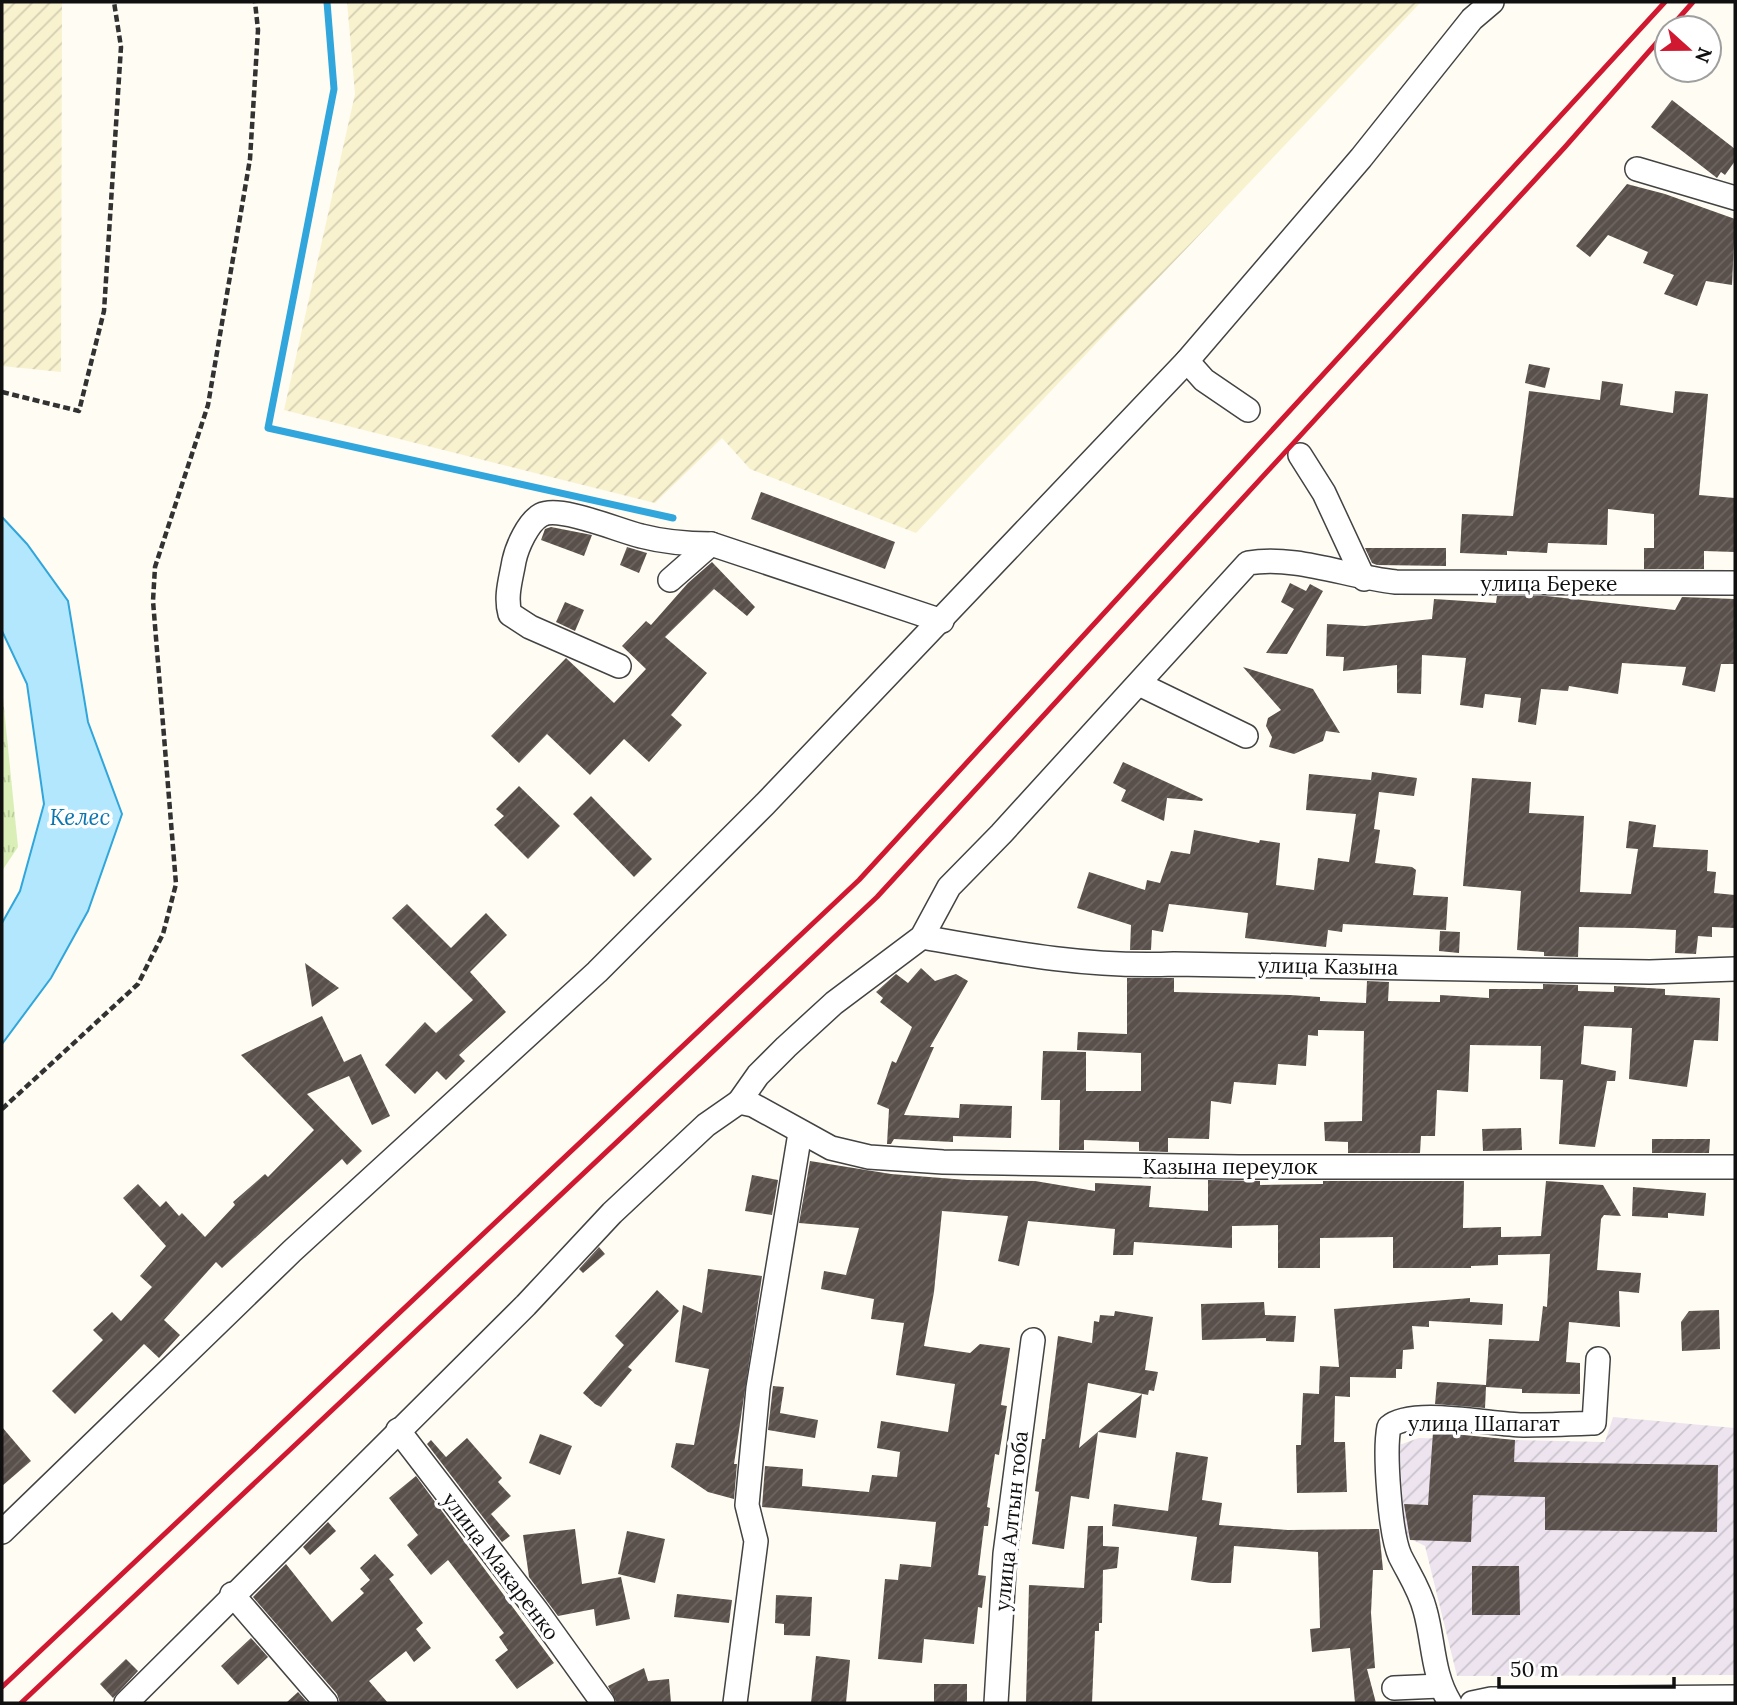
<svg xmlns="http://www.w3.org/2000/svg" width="1737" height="1705" viewBox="0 0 1737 1705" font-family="Lora,serif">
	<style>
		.industrial { fill: url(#industrial-furrows) }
		.farmland { fill: url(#farmland-furrows) }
		.grass { fill: url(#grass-tufts) }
		.water { fill: #b2e7fd; stroke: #30a6dc; stroke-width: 2 }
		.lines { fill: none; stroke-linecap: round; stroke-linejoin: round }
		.stream { stroke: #30a6dc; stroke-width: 7 }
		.building { fill: url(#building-hatch) }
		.street-casing { stroke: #434343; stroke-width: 26 }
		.path { stroke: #323232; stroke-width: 4.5; stroke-dasharray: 7 3.5; stroke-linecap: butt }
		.street { stroke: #fff; stroke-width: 23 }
		.rail { stroke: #d01830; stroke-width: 5 }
		.labels { text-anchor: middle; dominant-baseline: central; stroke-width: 7; stroke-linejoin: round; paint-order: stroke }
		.street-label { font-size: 21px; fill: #101010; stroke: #fff }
		.water-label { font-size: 23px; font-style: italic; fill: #0a76b1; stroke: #fff }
	</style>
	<defs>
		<pattern id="industrial-furrows" width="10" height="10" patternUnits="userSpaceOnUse" patternTransform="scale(1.75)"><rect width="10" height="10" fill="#ede4ef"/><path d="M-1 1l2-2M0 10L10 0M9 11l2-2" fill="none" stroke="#cac3cc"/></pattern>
		<pattern id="farmland-furrows" width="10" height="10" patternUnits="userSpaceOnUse" patternTransform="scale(1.75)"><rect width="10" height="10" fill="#f9f2cf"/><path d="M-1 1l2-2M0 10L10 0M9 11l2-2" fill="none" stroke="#d4ceb1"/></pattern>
		<pattern id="grass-tufts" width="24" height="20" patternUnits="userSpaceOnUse" patternTransform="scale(1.75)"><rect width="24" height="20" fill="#d9efb7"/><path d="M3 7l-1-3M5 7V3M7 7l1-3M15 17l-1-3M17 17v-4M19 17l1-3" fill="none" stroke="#b9cc9c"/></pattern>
		<pattern id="building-hatch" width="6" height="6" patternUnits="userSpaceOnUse" patternTransform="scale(1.75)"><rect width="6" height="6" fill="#5a504b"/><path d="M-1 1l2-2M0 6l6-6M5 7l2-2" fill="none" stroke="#6d6561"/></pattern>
	</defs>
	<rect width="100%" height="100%" fill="#fffcf3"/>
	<path class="industrial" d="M1613,1417l122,11v247l-278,1 -32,-130 -20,-10 -6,-91 20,-7 186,4z"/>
	<g class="farmland">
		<path d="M2,2h60l-1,370 -59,-6z"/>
		<path d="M347,2h1074l-505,531 -166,-64 -28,-31 -67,65 -371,-93 71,-316z"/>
	</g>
	<path class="grass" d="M2,688l16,159 -16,24z"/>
	<path class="water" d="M2,517l25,27 41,57 20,121 34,92 -34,97 -37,67 -49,66v-121l18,-32 24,-87 -17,-120 -25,-53z"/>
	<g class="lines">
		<path class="stream" d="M327,2l7,87 -66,339 405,90"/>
	</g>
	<g class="building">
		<path d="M1672,100l63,49v12l-10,14 -4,-3 -4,6 -66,-51z"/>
		<path d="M1627,184l38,10 70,25 -3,66 -26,-4 -9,25 -33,-12 10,-19 -31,-12 5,-11 -40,-17 -18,22 -14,-11z"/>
		<path d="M1529,364l21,4 -5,20 -20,-5z"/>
		<path d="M1602,381l21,3 -3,21 53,8 2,-22 33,3 -9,101 36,3v54l-31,-1v18h-60v-21h10v-34l-46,-5 -1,36 -59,-2 -1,10 -40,-2v4l-47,-2 2,-39 51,2 16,-125 71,9z"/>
		<path d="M761,492l134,50 -10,27 -134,-50z"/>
		<path d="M551,527l41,8 -8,21 -43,-16 4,-11z"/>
		<path d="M627,547l20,6 -8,20 -19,-8z"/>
		<path d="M1365,548h81v18l-69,-1 -5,-2z"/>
		<path d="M712,562l43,45 -8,9 -33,-27 -49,48 42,36 -36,42 11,10 -33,37 -25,-23 -34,36 -43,-41 -28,29 -28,-27 75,-78 48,45 32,-34 -24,-23 24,-25 5,4 37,-42z"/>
		<path d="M1290,583l16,8 4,-7 13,7 -36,63 -21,-1 28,-44 -13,-7z"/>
		<path d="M1497,596h49l129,14 7,-13 53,2v65h-14l-6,28 -33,-7 4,-18 -64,-4 -4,31 -49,-8 -1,5 -27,-2 -5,36 -18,-3 3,-24 -36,-4 -2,14 -23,-3 6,-47 -44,-3 -1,39 -24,-1v-28l-54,6 1,-14 -18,-1 1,-32 38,2 67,-7 2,-20 62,4z"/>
		<path d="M565,602l19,8 -9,21 -19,-9z"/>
		<path d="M1243,667l70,22 27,44 -14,-2 -3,10 -29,13 -25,-7 3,-10 -6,-11 2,-8 13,-8z"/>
		<path d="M1123,762l80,37 -1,2 -35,-3 -3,23 -43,-20 5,-11 -13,-7z"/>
		<path d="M1372,772l45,6 -3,18 -35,-4 -5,37 6,1 -5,33 37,4 4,3 -3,25 35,2 -2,33 -103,-6 -1,8 -14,-2 -2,17 -81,-9 3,-25 -79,-9 -6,28 -11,-2 -1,20h-21l1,-25 -54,-17 12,-36 56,18 2,-10 13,3 11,-32 19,3 4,-24 65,13 1,-3 20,3 -4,42 38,5 4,-32 31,4 7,-48 -50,-4 3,-36 62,6z"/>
		<path d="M1472,778l59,4 -2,31 55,3 -4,76 51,2 7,-45 -12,-1 3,-27 27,4 -3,22 55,3 -1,21 9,1 -2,21 21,2v33l-23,-1v10l-14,-1 -2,18 -21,-1 1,-23 -42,-2 -55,-1 -1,30 -34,-1v-4l-27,-2 4,-59 -58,-5z"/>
		<path d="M519,786l41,40 -32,33 -34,-34 10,-9 -8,-7z"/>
		<path d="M591,796l61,63 -18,18 -61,-63z"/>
		<path d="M407,904l44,44 35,-35 21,22 -37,37 36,40 -47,43 6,6 -19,19 -9,-9 -22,23 -30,-29 40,-43 11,11 37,-33 -81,-82z"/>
		<path d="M1440,931l20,1 -1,21 -20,-2z"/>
		<path d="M305,963l34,25 -27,19z"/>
		<path d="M921,968l14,13 21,-7 12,7 -38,66h4l-30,68 55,3 1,-14 52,2 -1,32 -58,-2v6l-59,-3 -3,5h-4l2,-35 -12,-5 15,-43 4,2 16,-36 -32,-25 3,-4 -7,-6 20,-18 12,9z"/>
		<path d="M1127,978h47v14l116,3 30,2v4l46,2 1,-22 22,1 -1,19 52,1v-7l49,3v-9h54v-5l35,1v6l36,1v-6l51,3v6l55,3 -2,43 -24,-1 -7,47 -58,-8 3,-51 -48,-2 -3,38 35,7 -1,10h-8l-12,66 -36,-3 4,-64 -23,-1 1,-33 -71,-1 -2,47 -31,-2 -2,46h-14l-1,17h-72v-11l-23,-1 -1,-19 38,-1 2,-90 -46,-1v6l-10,-1 -2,31 -28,-2 -2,21 -42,-3 -3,22 -20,-3 -2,38 -41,-1v14l-29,-1v-9l-55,-2v10h-25l1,-50h-19l2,-49 43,1v39h55v-38l-64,-3 1,-18 49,2z"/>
		<path d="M322,1016l22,46 17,-8 29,62 -18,9 -23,-49 -42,18 55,57 -15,14 -5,-6 -120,109 -6,-6 -52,58 16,15 -21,23 -15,-14 -69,70 -23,-23 51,-51 -10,-10 19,-18 9,9 31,-34 -12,-11 26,-30 -43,-48 15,-14 22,23 6,-6 13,15 3,-3 23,24 30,-32 -2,-3 32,-28 3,3 46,-47 -73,-75z"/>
		<path d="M1521,1128l1,22 -39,1 -1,-22z"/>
		<path d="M1652,1139h58l-1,14h-57z"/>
		<path d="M810,1161l81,13 76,6 68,1 60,10v-8l56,3 -2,21 59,4v-31l52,1v4l63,-1v-3h141l-1,47 38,-1v10l40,-1 5,-55 57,4 18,31 -17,-1 -3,4 -4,51 44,3 -2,20 -20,-2 1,36 -51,-5 -3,40 14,1v31l-58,-1v-4l-36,-2 -1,21 -50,-4 2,-22 49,3 3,-46 50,2 4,-35 4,1 3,-53 -52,1v10l-27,1v2h-78v-31l-73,1v30h-42v-43l-46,1v22l-98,-6 -1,13h-20l2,-26 -87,-8 -9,45 -21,-5 10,-45 -66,-5 -8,81 -10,54 46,7 10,-9 30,4 -9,57 6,1 -8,49 -4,-1 -8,53 3,1 -2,18h-4l-6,49 8,1 -4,32 -4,-1 -4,37 -50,-5 -2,24 -44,-4 7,-80 13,1 2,-16 31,3 5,-45 -174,-15 3,-41 38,3 -1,17 67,6 3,-17 25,2 3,-25 -23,-4 4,-27 67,11 7,-48 -59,-9 8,-52 -33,-4 3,-20 -53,-10 3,-18 22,4 13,-47 -60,-5z"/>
		<path d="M752,1175l26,5 -6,35 -27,-4z"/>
		<path d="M1633,1187l73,6 -2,23 -36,-3v5l-36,-2z"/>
		<path d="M599,1247l6,7 -22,19 -4,-4z"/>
		<path d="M708,1269l54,7 -28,188h3l-3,35 -26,-7 -37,-25 5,-24 18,2 15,-76 -34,-7 8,-57 19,8z"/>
		<path d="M657,1290l22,21 -51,56 4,3 -31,37 -6,-3 -12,-11 41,-48 -9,-9z"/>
		<path d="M1470,1298v4l33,2 -1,21 -73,-4v6l-17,-1 2,23 -11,1 -1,19h-6v9l-46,-1v20l-15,-1 -1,46h11l2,50 -50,1 -1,-48h5l2,-52 16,1 1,-28 19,1 -5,-58z"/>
		<path d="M1264,1302l1,13 31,1 -2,26 -28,-1v-3l-64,2 -1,-36z"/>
		<path d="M1719,1310l1,39 -38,2 -1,-29 8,-11z"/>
		<path d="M1115,1311l38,6 -8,53 13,2 -4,19 -5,-1 -1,5 -60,-12 -9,65 63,-54 -6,44 -38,-6 -9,67 -18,-3 -7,53 -32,-5 7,-52 -4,-1 7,-52h3l13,-103 34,7 2,-22 5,1 1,-7 14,1z"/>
		<path d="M773,1386l11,1 -4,26 38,7 -3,18 -47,-8z"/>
		<path d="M2,1427l29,34 -29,25z"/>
		<path d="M1433,1432l82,8 -1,22 204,3 -1,67 -172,-2v-33l-72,-2 -2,47 -61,-2 -6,-36 24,1z"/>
		<path d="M540,1434l32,12 -12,29 -31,-12z"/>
		<path d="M467,1438l35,40 -4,4 13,14 -20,18 19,22 -8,6 -75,-98 4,-4 15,17z"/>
		<path d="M1176,1452l32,5 -6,43 20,3 -3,22 69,5 91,-1 4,41h-10l-2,43 4,55 -8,1 9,34h-21l-5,-55 -38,4 -2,-23 10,-1 -2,-76 -84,-6 -3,37h-20l-20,-3 6,-43 -85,-11 2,-22 54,7z"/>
		<path d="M416,1476l138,187 -37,26 -22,-29 13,-10 -9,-13 5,-4 -56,-73 -17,15 -24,-30 11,-10 -29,-37z"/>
		<path d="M328,1522l8,9 -26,24 -7,-8z"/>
		<path d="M1088,1526h15v20l16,1 -2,21 -14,2 -1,53h-3v8h-4l-3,72h-66l3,-118 55,3z"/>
		<path d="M575,1529l7,55 39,-7 9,42 -34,7 -2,-17 -36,7 -29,-39 -6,-42z"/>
		<path d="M627,1531l38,8 -10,44 -37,-9z"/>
		<path d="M375,1554l19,21 -5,4 34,44 -7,6 15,19 -17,14 -8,-11 -37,30 19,22h-48l-3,-9 -84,-97 33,-33 46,58 32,-29 -4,-4 10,-9 -10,-12z"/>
		<path d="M1472,1566h47l1,49h-48z"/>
		<path d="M677,1594l55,6 -3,23 -55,-6z"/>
		<path d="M776,1595l36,2 -2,39 -26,-1v-11l-9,-1z"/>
		<path d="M251,1638l17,19 -30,28 -17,-19z"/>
		<path d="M816,1656l34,4 -4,43h-35z"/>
		<path d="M126,1659l12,12 -25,27 -13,-14z"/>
		<path d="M644,1668l4,13 21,-2 2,24h-54l-9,-17z"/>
		<rect x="934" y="1684" width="33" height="19"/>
		<path d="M298,1692l10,11h-22z"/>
	</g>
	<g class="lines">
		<defs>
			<g id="street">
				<path d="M1637,169l98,29"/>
				<path d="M1187,361l17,19 44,30"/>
				<path d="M1300,455l24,38 40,86"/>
				<path d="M670,580l41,-36"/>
				<path d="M619,666l-89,-39 -20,-13c-5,-18 1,-35 4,-53 3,-14 14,-39 27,-46 19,-10 78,16 100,21 23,6 46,8 70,8l231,77"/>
				<path d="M1139,684l107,52"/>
				<path d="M922,937c84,15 166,31 252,27l476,8 85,-3"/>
				<path d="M739,1102l14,3 78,43 38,9 74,5 296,5h496"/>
				<path d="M398,1430l139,181 66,92"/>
				<path d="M2,1532l290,-281 305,-279 168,-168 422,-443 174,-203 111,-139 20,-17"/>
				<path d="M232,1594l94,109"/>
				<path d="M1394,1688l46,-2"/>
				<path d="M126,1703l400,-398 86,-92 94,-88 33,-23 19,-27 28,-28 48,-44 88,-66 27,-50 52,-53 247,-271c49,-8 99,14 148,19l339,1"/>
				<path d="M735,1703l21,-162 -9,-36 11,-117 42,-255"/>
				<path d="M996,1703l9,-149 28,-214"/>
				<path d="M1450,1703c-18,-29 -16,-61 -25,-93 -5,-20 -16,-36 -25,-54 -10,-22 -16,-105 -11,-129 23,-20 103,-2 134,-2 24,0 47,-1 71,-2l4,-64"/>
				<path d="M1472,1703l19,-4 244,-2"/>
			</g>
		</defs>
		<use href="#street" class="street-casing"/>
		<g class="path">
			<path d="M2,392l77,19 25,-100 17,-264 -7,-45"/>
			<path d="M2,1109l136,-125 25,-50 13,-50 -23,-283 2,-34 53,-162 42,-246 8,-129 -3,-28"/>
		</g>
		<use href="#street" class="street"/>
		<g class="rail">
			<path d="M1670,28l23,-26"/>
			<path d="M2,1687l857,-807 806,-878"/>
			<path d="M21,1703l856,-806 688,-750 102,-116"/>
		</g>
	</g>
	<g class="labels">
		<g class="street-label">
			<text x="1549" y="583">улица Береке</text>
			<text transform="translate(1328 966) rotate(1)">улица Казына</text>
			<text x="1230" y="1166">Казына переулок</text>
			<text x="1484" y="1423">улица Шапагат</text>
			<text transform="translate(1011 1521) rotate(-84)">улица Алтын тоба</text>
			<text transform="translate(501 1566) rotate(53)">улица Макаренко</text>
		</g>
		<g class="water-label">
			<text x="80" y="816">Келес</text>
		</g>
	</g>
	<rect width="1737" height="1705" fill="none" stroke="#101010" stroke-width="7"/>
	<g transform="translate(1688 49) rotate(111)"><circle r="33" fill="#ffffff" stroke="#9f9f9f" stroke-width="2"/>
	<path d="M0-5L12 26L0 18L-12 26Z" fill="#d01830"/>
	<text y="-10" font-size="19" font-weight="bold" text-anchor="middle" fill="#101010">N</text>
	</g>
	<path d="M1499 1677v10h175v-10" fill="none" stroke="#101010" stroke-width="3.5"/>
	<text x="1510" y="1677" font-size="21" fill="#101010" stroke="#ffffff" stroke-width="5" paint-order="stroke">50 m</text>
</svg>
